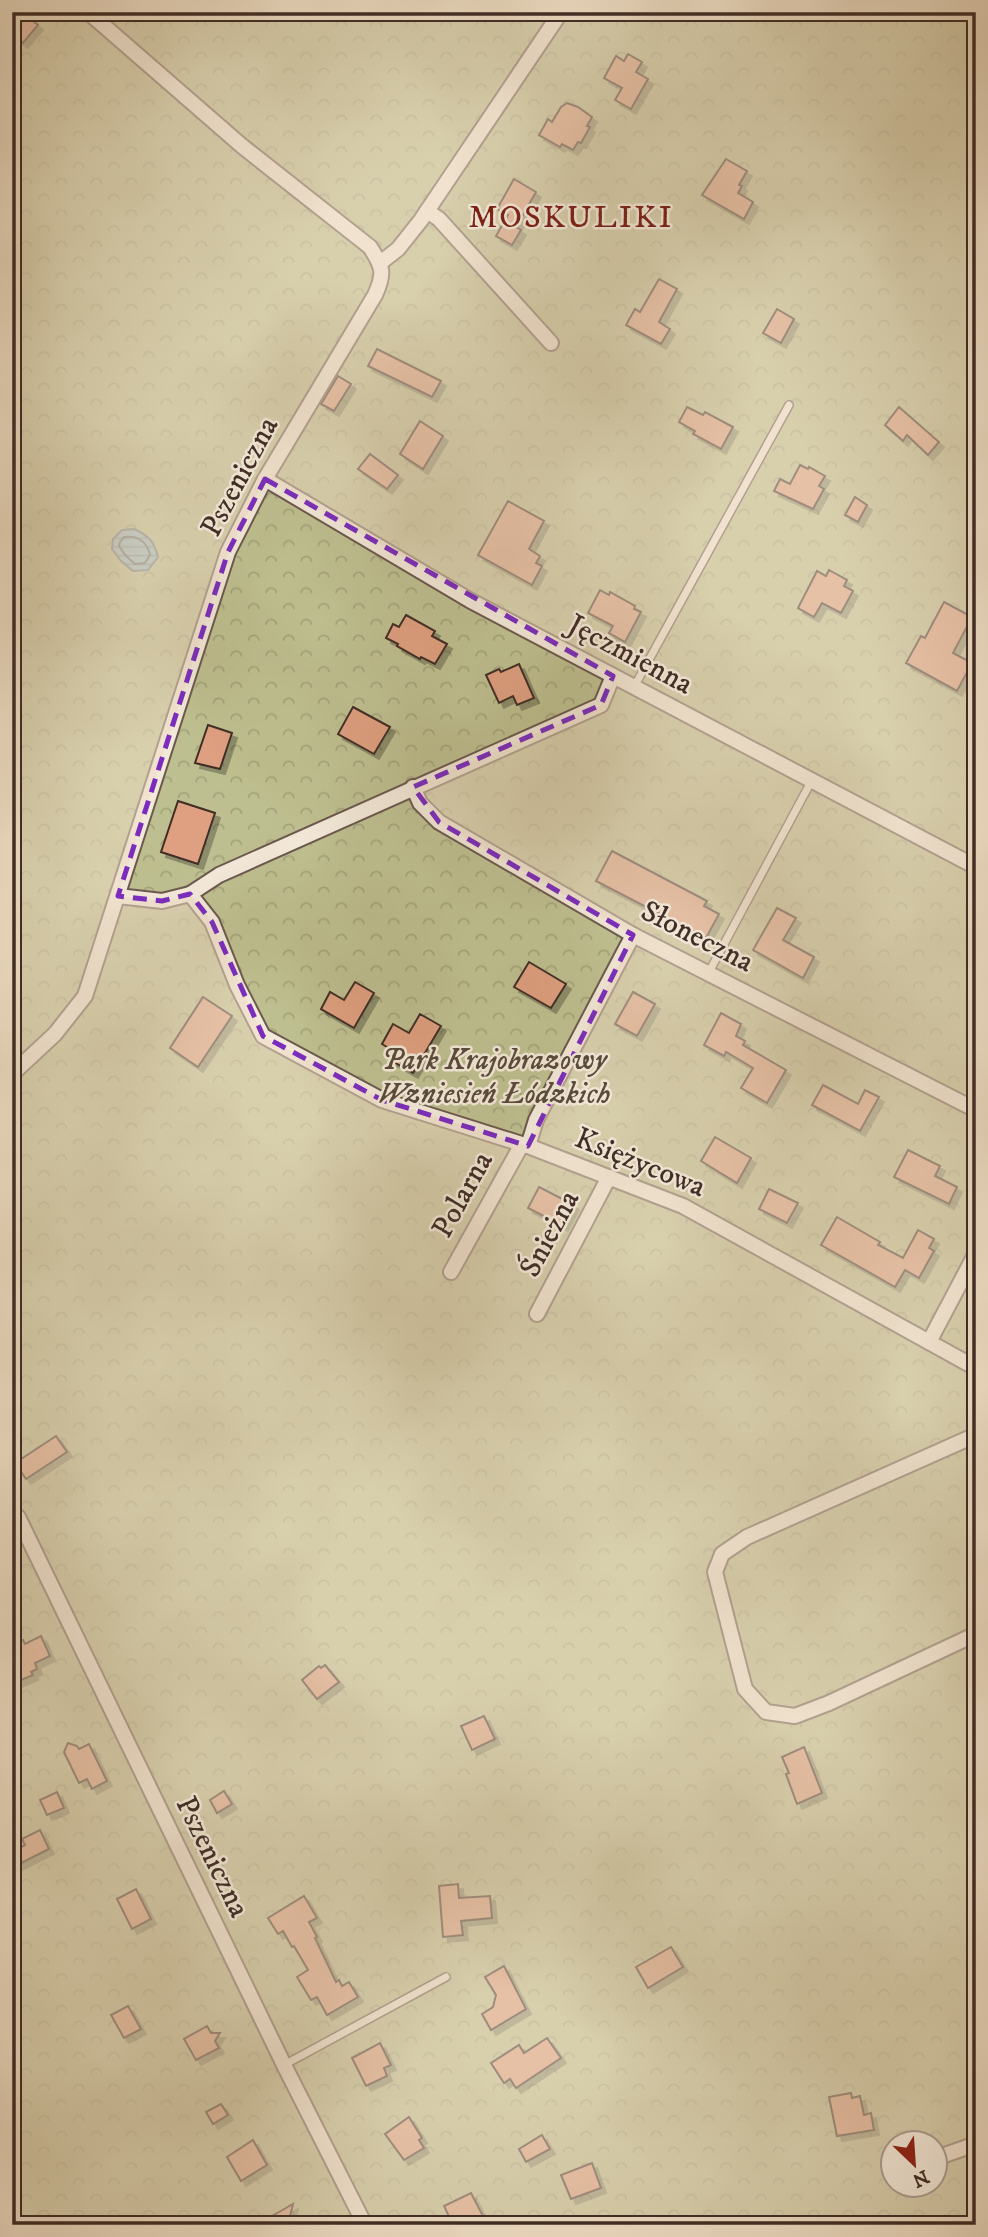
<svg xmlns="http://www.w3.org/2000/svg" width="988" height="2237" viewBox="0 0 988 2237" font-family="'IM FELL DW Pica',serif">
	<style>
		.park { fill: url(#park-crowns); stroke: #7f765b; stroke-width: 2; fill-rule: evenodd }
		.water { fill: url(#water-rules); stroke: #788182; stroke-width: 2 }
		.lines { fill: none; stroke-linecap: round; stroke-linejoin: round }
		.shore { stroke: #6f7372; stroke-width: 2 }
		.building { fill: #dfa081; stroke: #402d26; stroke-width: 2; filter: url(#shadow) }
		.lane-casing { stroke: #6b594e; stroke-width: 10 }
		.street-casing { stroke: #6b594e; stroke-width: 18 }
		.lane { stroke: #f3e9d9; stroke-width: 7 }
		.street { stroke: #f3e9d9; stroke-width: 14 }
		.marked { fill: none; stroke: #7b2cbf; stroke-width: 5; stroke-dasharray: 14 9; stroke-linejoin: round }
		.labels { text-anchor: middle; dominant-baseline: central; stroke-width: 5; stroke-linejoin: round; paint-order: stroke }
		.street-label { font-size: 30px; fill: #402d26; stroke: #f3e9d9 }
		.park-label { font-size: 30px; font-style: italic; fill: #594a3b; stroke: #f3e9d9 }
		.neighbourhood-label { font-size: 32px; letter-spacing: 2px; fill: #7a1f14; stroke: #f3e9d9 }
	</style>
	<defs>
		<pattern id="park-crowns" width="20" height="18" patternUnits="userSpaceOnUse" patternTransform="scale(1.75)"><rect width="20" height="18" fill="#bebf90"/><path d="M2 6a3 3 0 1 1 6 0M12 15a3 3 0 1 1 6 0" fill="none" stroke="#a4a47c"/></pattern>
		<pattern id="water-rules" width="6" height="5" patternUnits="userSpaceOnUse" patternTransform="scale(1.75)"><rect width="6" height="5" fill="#9eb9bf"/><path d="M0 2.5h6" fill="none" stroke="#82979b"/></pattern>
		<filter id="shadow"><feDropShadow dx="5" dy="5" stdDeviation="0" flood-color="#0004"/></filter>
	</defs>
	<rect width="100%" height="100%" fill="#edddc4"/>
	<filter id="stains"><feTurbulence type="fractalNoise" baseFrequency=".00286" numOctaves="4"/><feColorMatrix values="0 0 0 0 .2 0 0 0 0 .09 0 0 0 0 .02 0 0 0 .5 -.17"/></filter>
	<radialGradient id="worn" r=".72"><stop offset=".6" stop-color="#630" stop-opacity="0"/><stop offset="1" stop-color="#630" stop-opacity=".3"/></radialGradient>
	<path class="park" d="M12,12h964v2213h-964zM894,2142h42v42h-42z"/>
	<path class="water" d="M134,529c15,7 20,12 24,28l-10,13 -15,1 -12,-10 -9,-12 1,-10 9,-9z"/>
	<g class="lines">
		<path class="shore" d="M124,537c14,-2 23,5 26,18l-5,8 -10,1 -9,-8 -7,-10 1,-4z"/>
	</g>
	<g class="building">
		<path d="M24,14l14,11 -15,18 -11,-8v-6z"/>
		<path d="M628,54l14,8 -6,10 12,7 -17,30 -16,-9 7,-12 -18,-10 12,-22 8,5z"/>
		<path d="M567,103l11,4 14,10 -5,9 3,1 -9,16 -3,-1 -5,8 -11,-6 -2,3 -21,-12 9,-16 4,3 9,-15z"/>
		<path d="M726,159l21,12 -8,14 3,1 -4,7 15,9 -9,17 -42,-24z"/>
		<path d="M514,179l22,13 -20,35 5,3 -9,15 -16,-9 12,-21 -11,-6z"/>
		<path d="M659,279l18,10 -18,33 11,7 -9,15 -35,-19 9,-16 5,3z"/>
		<path d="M777,309l17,10 -13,24 -18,-10z"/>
		<path d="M377,349l64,32 -9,16 -64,-31z"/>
		<path d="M338,376l13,8 -17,27 -13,-7z"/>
		<path d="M687,407l16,8 2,-3 28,15 -12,22 -28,-15 2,-3 -16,-9z"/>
		<path d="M899,407l40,35 -11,13 -21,-20 -4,6 -18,-16z"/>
		<path d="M420,421l23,15 -20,33 -23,-15z"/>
		<path d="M370,454l28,21 -11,14 -29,-20z"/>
		<path d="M800,465l8,4 1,-2 16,9 -6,10 5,3 -11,20 -39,-18 6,-12 10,5z"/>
		<path d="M855,497l12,8 -9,17 -13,-7z"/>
		<path d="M508,501l36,20 -15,28 11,7 -4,7 6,3 -10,19 -54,-30z"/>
		<path d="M829,570l18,10 -3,6 9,5 -12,22 -19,-10 -8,14 -16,-9 19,-37 9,5z"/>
		<path d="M600,590l9,5 1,-3 25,14 -1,3 7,3 -16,30 -16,-9 4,-7 -25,-13z"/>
		<path d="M944,602l28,15 -19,36 19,10 -15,28 -51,-28 15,-27 4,2z"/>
		<path d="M406,615l29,16 -3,5 15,8 -12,20 -14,-7 -1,2 -23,-13 1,-2 -12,-6 7,-14 6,3z"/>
		<path d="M519,664l15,34 -17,7 -4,-9 -14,7 -13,-28 13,-6 2,3z"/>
		<path d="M353,707l37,20 -16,27 -36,-20z"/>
		<path d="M208,725l24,8 -12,36 -25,-6z"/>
		<path d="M178,801l37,12 -17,51 -37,-12z"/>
		<path d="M612,851l95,50 -3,5 15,8 -13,24 -110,-57z"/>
		<path d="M777,908l19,10 -13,22 31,17 -11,21 -50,-28z"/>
		<path d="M529,962l37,22 -15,24 -37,-21z"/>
		<path d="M355,982l19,11 -20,35 -33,-19 9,-17 14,8z"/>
		<path d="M633,992l22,12 -18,32 -22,-12z"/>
		<path d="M203,997l29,19 -34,51 -28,-19z"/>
		<path d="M721,1013l20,11 -5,12 9,5 -2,4 43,25 -19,33 -26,-15 12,-20 -27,-16 -2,4 -20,-11z"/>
		<path d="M420,1014l21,12 -28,47 -21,-12 5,-8 -15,-9 11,-20 16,9z"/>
		<path d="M823,1085l35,19 7,-14 14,7 -19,34 -48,-26z"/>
		<path d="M715,1137l36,21 -14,25 -36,-22z"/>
		<path d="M908,1150l32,16 -5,10 22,11 -8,17 -55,-27z"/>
		<path d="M539,1187l35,18 -11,21 -35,-18z"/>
		<path d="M769,1189l29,14 -11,20 -28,-14z"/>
		<path d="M837,1217l43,25 -2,3 25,13 15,-28 16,9 -5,9 5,3 -15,27 -14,-8 -10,17 -74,-42z"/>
		<path d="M56,1436l11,16 -41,27 -11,-16z"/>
		<path d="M41,1636l9,20 -15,7 2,6 -6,3 2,3 -21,9v-39l11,-5 2,4z"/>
		<path d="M325,1665l14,17 -22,17 -15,-19 17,-14 2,2z"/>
		<path d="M484,1716l11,23 -23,11 -11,-24z"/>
		<path d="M68,1743l9,3 2,3 10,-5 18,37 -15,8 -5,-10 -8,4 -15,-31z"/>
		<path d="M804,1747l18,46 -25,11 -11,-30 3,-1 -7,-16z"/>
		<path d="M224,1791l8,13 -15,9 -7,-13z"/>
		<path d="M57,1792l7,16 -17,7 -7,-15z"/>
		<path d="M40,1830l9,19 -32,16 -5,-13 13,-7 -3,-6z"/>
		<path d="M458,1884l1,14 31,-2 2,22 -31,3 2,14 -20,2 -4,-51z"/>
		<path d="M136,1889l15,30 -19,10 -15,-30z"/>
		<path d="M304,1896l13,22 -8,4 8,15 -2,1 21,44 3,-2 3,6 7,-4 9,15 -31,18 -10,-18 -6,3 -14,-23 11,-7 -14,-24 -2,1 -9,-16 -5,3 -10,-16z"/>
		<path d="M671,1947l12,20 -35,21 -12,-21z"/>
		<path d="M504,1966l22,43 -35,21 -9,-16 11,-7 3,-12 -11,-18z"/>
		<path d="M128,2006l13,23 -17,9 -13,-23z"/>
		<path d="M207,2026l4,7h9l-5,8 4,7 -23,12 -12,-21z"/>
		<path d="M547,2038l14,20 -45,30 -6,-9 -6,4 -13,-20 28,-18 5,8z"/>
		<path d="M380,2043l11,22 -7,3 3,8 -21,10 -14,-28z"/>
		<path d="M851,2093l1,5 8,-2 4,19 7,-2 3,17 -37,6 -8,-39z"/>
		<path d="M221,2104l7,11 -15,9 -7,-12z"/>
		<path d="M409,2117l13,21 -3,2 5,8 -20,12 -19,-26z"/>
		<path d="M542,2135l8,14 -24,13 -7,-13z"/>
		<path d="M253,2140l14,25 -26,16 -14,-24z"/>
		<path d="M592,2163l9,25 -30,11 -10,-24z"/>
		<path d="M471,2193l13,25 -14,7h-17l-9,-19z"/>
		<path d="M293,2204l-5,21h-32l23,-13z"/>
	</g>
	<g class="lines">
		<defs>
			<g id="lane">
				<path d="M634,687l155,-282"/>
				<path d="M709,972l103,-192"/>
				<path d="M284,2065l162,-88"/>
			</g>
			<g id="street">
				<path d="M427,211l12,8 112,124"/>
				<path d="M380,263l18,-14 23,-29 140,-208"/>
				<path d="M265,479l206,122 505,266"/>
				<path d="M413,787l7,16 19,19 194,113 343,175"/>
				<path d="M190,894l29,-19 382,-170 12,-29"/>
				<path d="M118,896l44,5 28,-7 22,28 25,63 26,51 119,64 146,46 155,60 293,162"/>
				<path d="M12,1074l43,-40 30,-38 143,-444 37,-73 110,-184c10,-22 8,-28 -5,-48l-128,-101 -154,-134"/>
				<path d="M528,1146l8,-26 97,-185"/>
				<path d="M451,1272l71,-128"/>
				<path d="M537,1314l72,-137"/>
				<path d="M929,1342l47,-89"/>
				<path d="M976,1435l-229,102 -25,17 -7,18 30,117 21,23 29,4 34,-13 147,-69"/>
				<path d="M12,1514l6,3 266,548 81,160"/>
				<path d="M936,2158l40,-14"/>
			</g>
		</defs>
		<use href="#lane" class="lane-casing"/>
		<use href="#street" class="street-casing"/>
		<use href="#lane" class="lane"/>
		<use href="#street" class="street"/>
	</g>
	<path d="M0 0H988V2237H0ZM265,479l348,197 -12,29 -188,82 26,35 194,113 -105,211 -146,-46 -119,-64 -51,-114 -22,-28 -28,7 -44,-5 110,-344z" fill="#edddc4" fill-opacity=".55" fill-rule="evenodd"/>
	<path class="marked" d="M265,479l348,197 -12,29 -188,82 26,35 194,113 -105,211 -146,-46 -119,-64 -51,-114 -22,-28 -28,7 -44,-5 110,-344z"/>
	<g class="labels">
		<g class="street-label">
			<text transform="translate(240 477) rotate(-62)">Pszeniczna</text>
			<text transform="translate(630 655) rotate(28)">Jęczmienna</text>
			<text transform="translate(697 937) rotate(27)">Słoneczna</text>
			<text transform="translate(640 1163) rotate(22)">Księżycowa</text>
			<text transform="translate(463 1195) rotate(-61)">Polarna</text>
			<text transform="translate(550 1234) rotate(-62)">Śnieżna</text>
			<text transform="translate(212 1857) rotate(64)">Pszeniczna</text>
		</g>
		<g class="park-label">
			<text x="494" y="1060">Park Krajobrazowy<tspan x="494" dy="34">Wzniesień Łódzkich</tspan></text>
		</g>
		<g class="neighbourhood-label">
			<text x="571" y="218">MOSKULIKI</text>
		</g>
	</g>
	<rect width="988" height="2237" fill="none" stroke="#edddc4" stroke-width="42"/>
	<rect x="14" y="14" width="960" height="2209" fill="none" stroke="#402d26" stroke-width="3.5"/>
	<rect x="21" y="21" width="946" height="2195" fill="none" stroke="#402d26" stroke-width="2"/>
	<g transform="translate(914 2164) rotate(155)"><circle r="33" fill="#f3e9d9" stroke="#ab9e91" stroke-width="2"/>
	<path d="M0-5L12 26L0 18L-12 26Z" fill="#8f2418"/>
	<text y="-10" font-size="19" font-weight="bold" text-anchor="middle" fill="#402d26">N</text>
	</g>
	<rect width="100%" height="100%" filter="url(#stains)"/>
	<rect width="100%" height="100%" fill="url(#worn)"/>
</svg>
